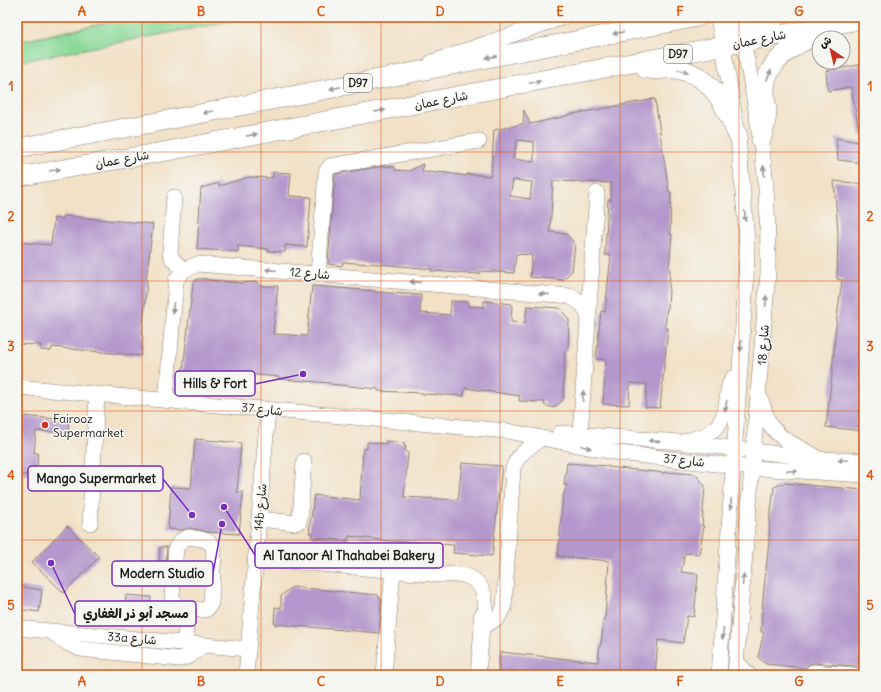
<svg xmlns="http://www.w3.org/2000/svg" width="881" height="692" viewBox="0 0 881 692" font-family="Delius,'Playpen Sans Arabic',sans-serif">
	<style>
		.green { fill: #8ad998; stroke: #537a5a }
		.building { fill: #b497cc; fill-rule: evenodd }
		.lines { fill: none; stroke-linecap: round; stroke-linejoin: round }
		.minor-casing { stroke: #877e72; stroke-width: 16 }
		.major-casing { stroke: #877e72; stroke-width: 20 }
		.minor { stroke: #fff; stroke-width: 15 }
		.major { stroke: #fff; stroke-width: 19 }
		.oneway { fill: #999 }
		.grid { fill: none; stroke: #de560d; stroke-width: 1; stroke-opacity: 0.55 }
		.poi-dot { fill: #c8321e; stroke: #f6f6f2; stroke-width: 1.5 }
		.labels { text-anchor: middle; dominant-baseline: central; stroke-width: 3; stroke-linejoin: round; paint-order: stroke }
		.shield { fill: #f6f6f2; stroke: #5d5d5c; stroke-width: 1 }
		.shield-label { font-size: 11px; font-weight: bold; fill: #1c1c1c }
		.street-label { font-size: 12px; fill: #1c1c1c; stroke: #f6f6f2 }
		.poi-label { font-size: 12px; fill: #1c1c1c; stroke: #f6f6f2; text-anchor: start }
		.leader { fill: none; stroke: #7b2cbf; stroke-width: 1.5 }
		.callout-dot { fill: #7b2cbf; stroke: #f6f6f2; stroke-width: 1.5 }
		.callout { fill: #f6f6f2; stroke: #7b2cbf; stroke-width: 1.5 }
		.callout-label { font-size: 13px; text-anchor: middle; font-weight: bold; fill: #1c1c1c }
		.neatline { fill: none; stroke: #de560d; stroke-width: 1.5 }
		.grid-label { font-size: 13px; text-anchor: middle; font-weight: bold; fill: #de560d }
	</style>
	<rect width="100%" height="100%" fill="#f6f6f2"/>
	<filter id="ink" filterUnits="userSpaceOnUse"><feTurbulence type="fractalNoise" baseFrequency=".025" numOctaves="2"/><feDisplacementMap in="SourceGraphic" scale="8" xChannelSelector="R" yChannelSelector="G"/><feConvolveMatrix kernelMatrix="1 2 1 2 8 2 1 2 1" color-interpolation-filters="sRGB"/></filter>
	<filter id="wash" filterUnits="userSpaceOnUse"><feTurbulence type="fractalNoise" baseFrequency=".012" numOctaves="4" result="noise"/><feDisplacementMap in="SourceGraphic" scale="16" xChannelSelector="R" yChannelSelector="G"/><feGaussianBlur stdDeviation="0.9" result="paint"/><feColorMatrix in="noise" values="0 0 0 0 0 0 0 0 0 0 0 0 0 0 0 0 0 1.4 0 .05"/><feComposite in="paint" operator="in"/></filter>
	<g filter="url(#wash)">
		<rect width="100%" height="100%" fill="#f2e1c7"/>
		<path class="green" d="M133,17h119l-235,45v-20z"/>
		<g id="blocks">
			<g class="building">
				<path d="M864,64v72h-4l-9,-49 -23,4 -2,-20z"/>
				<path d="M655,99l14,93h2l-1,42h2l-3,34 1,1 -2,39h-1l-2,19 3,1 -8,80 -15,-1 2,-23 -17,-1 -1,22 -26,-1 3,-44 -10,-1 5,-48 4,1 6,-57h-6l3,-55h3v-17l-58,-2 -3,51 16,2 9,10 -3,27 -9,9 -33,-3 2,-22 -16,-1 -2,19 -34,-2v3l-34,-2 -15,-1 1,-2 -63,-6v1l-26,-2 -1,4 -14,-2 7,-90 49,-8 11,1v3l14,1 14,-7 -1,8 17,1v-1l28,4v-2l24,2 3,-46 29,-6 1,-14 6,14 37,-8v-1zM517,140l17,2v20l-21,-3zM513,180l19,2 -2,17 -20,-3z"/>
				<path d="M836,138l28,5v20l-26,-3z"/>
				<path d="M273,172l18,1 -2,23 22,1 -4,50 -22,-2v7l-17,-1v-2l-30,-3v6l-41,-3 4,-61 18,-5v3l30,-9 24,1z"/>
				<path d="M834,181l30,3v247l-38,-4 6,-52 3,-42 7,-53 -5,-1 1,-48z"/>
				<path d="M63,216l90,8 -7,57h1l-5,55 1,1 -2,19 -89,-9 -1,4 -10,-1v-5l-24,-1v-102l34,3 3,-27 9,1z"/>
				<path d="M197,279h10l1,1 32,3 16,-1 6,4h16l-5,48 34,2 5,-50 63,5v1l46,3 -1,18 30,2 1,-14 17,1v4l16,1v-6l28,3 -1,18 14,1 2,-17 33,2 9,12 -1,31 -3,-1 -2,50 -9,8 -10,-3 1,-3 -26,-1 1,-5 -55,-8 -1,8 -41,-2v-1l-45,-2v-2l-48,-5v-1l-51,-4v-2l-22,-2 -33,-2v4l-23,-2v1l-12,-1 -6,-5 10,-86z"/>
				<path d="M22,416l47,4 -1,13 -32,-2 -2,22h4l-2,23 -19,-2z"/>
				<path d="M195,439l46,4 -4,49h6l-4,42 -31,-2 -19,-4 -7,2 -14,-1 3,-42 20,1z"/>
				<path d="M386,441l19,2 -1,3 2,1 -1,4 3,2 -4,44 54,3 4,-37 40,3 -10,90 -39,-3 1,-8 -65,-4 -40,-5 -1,5 -37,-4 2,-4h-4l5,-38 46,5 3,-51h4v-7l19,2z"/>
				<path d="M567,463l41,3v1l57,6v-1l30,2 3,3 7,9 -3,40h2l-5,28 -14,-1 -4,19 17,2 -4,43 -7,-1 -4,27 -25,-3 -3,35h-156l1,-23 98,10 2,-18h1l3,-26h1l4,-57 -51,-5 5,-60 4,-11h-3z"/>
				<path d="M784,483l80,7v184l-5,-6 -4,-2 -41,-3 -5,1 -4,4 -39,-4 -8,-7 6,-25h-3l2,-34 6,-57 1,-29h1l3,-25z"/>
				<path d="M67,526l32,31 -35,36 -32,-31z"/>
				<path d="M160,547h7l-1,14h-7z"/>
				<path d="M17,586l25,4 -3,22 -22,-3z"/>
				<path d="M292,587l86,8 3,5 -2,33 -105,-9 1,-17 6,1v-12z"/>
				<path d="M126,595l25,2 -3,25 -21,-2 1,-5h-4z"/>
			</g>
		</g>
	</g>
	<g filter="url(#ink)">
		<use href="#blocks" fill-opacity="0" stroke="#877e72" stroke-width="1"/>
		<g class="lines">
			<defs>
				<g id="minor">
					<path d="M718,17l20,119 8,92 1,19 -1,34 -27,394"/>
					<path d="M432,62l132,-45"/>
					<path d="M174,197l-4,56 3,7 11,10"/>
					<path d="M318,274l8,-102 4,-6 149,-25"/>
					<path d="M17,387l490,44 111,22 135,15 111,7"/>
					<path d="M761,399c3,9 5,20 10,27 10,14 28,21 42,29"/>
					<path d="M166,400l10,-120 8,-10 14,-6 372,32 13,9 5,10"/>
					<path d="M560,433l119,9 142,17 43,2"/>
					<path d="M580,434l17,-241"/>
					<path d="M685,441c27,-6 39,-14 42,-42 1,-8 1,-15 6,-21"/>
					<path d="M259,519l36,4 4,-1 1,-3 4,-58"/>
					<path d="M90,523l7,-128"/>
					<path d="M188,537c11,2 25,1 26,15l-3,51 -3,5 -3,2 -23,-1 -7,-6 -3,-6 4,-50 6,-7z"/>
					<path d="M255,558l186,17c8,0 17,-2 25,1 22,7 22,33 16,51"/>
					<path d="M482,627l15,-8 7,-11 9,-140c5,-15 17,-21 29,-30"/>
					<path d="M17,628l231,21"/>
					<path d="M52,632l17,12 11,5 100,10 10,-3 13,-11"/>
					<path d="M185,643l2,-34"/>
					<path d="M736,661l13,14"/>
					<path d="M813,672l41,3"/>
					<path d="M246,675l22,-265"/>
					<path d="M384,675l9,-105"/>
					<path d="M478,675l4,-48 -1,-11"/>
					<path d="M735,675l33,-402c0,-32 0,-65 -3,-97 -5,-49 -14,-97 -24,-145"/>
				</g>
				<g id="major">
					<path d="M724,46l3,-16 6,-4 43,-9"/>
					<path d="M646,69c10,2 20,-1 30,0 36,5 49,37 62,67"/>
					<path d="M761,140c3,-9 6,-19 6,-30 -1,-7 -2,-14 -2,-21 1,-28 30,-45 53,-54"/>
					<path d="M17,148l151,-28 530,-103"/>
					<path d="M17,177l145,-25 702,-133"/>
				</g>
			</defs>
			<use href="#minor" class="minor-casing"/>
			<use href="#major" class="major-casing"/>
			<use href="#minor" class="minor"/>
			<use href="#major" class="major"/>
		</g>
		<defs><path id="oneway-solid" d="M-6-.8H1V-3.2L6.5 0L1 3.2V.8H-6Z"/></defs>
		<g class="oneway">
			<use href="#oneway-solid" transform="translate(618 33) rotate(169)"/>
			<use href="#oneway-solid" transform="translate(491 57) rotate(169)"/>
			<use href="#oneway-solid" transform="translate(683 71) rotate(15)"/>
			<use href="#oneway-solid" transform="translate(769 75) rotate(-66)"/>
			<use href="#oneway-solid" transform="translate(535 82) rotate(-11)"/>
			<use href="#oneway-solid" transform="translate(335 88) rotate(169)"/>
			<use href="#oneway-solid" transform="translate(380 111) rotate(-11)"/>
			<use href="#oneway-solid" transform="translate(208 112) rotate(169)"/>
			<use href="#oneway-solid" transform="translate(252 135) rotate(-11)"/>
			<use href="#oneway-solid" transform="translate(55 170) rotate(-10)"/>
			<use href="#oneway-solid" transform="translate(764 171) rotate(-96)"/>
			<use href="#oneway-solid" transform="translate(745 216) rotate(85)"/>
			<use href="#oneway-solid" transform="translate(271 270) rotate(-175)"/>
			<use href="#oneway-solid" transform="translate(415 282) rotate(-175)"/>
			<use href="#oneway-solid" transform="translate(544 294) rotate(-175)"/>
			<use href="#oneway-solid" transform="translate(766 301) rotate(-86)"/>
			<use href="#oneway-solid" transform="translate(173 308) rotate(95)"/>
			<use href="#oneway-solid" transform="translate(741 346) rotate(94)"/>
			<use href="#oneway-solid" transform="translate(583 396) rotate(-86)"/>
			<use href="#oneway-solid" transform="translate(726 406) rotate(99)"/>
			<use href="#oneway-solid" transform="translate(654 441) rotate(-176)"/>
			<use href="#oneway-solid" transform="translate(586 447) rotate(15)"/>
			<use href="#oneway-solid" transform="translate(843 460) rotate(-177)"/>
			<use href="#oneway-solid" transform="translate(792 471) rotate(4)"/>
			<use href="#oneway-solid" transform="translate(731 504) rotate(93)"/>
			<use href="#oneway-solid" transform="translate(743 580) rotate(-85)"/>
			<use href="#oneway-solid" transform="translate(723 634) rotate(95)"/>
		</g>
	</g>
	<path class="grid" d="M142,17v658M261,17v658M381,17v658M500,17v658M620,17v658M739,17v658M17,152h847M17,281h847M17,411h847M17,540h847"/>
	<circle class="poi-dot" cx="45" cy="425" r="4"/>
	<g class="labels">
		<g class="shield">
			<rect x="664" y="45" width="28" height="18" rx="3"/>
			<rect x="344" y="74" width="28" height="18" rx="3"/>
		</g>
		<g class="shield-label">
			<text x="678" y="54">D97</text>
			<text x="358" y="83">D97</text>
		</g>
		<g class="street-label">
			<text transform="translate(759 39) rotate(-11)">شارع عمان</text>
			<text transform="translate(441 100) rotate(-11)">شارع عمان</text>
			<text transform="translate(122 159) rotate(-10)">شارع عمان</text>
			<text transform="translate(310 273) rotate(5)">شارع 12</text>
			<text transform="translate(763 345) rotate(-86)">شارع 18</text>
			<text transform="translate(262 409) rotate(6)">شارع 37</text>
			<text transform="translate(684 460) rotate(6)">شارع 37</text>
			<text transform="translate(260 507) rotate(-85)">14b شارع</text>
			<text transform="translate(132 638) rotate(5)">33a شارع</text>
		</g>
		<g class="poi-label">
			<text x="53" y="418">Fairooz<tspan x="53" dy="14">Supermarket</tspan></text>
		</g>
	</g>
	<path class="leader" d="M303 374L255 384M192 515L163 479M224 507L255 555M222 524L213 573M51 563L75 614"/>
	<g class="callout-dot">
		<circle cx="303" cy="374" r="4"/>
		<circle cx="192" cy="515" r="4"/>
		<circle cx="224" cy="507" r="4"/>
		<circle cx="222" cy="524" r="4"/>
		<circle cx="51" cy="563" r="4"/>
	</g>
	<g class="callout">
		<rect x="175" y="371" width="80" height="25" rx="4"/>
		<rect x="28" y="466" width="135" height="25" rx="4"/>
		<rect x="255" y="543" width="188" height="25" rx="4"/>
		<rect x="112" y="561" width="101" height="25" rx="4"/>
		<rect x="75" y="601" width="121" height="25" rx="4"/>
	</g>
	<g class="callout-label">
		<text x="215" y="388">Hills &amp; Fort</text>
		<text x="96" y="483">Mango Supermarket</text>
		<text x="349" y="560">Al Tanoor Al Thahabei Bakery</text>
		<text x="162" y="578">Modern Studio</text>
		<text x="136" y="618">مسجد أبو ذر الغفاري</text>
	</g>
	<rect width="881" height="692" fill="none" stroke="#f6f6f2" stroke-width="44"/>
	<g transform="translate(831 50) rotate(325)"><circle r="19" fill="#f6f6f2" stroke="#9f9f9c"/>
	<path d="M0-3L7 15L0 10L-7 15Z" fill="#c8321e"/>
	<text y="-6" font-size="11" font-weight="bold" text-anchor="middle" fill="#1c1c1c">ش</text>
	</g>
	<rect x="22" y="22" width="837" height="648" class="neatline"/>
	<g class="grid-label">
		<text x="82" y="16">A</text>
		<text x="201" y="16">B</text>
		<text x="321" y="16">C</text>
		<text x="440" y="16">D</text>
		<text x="560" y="16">E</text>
		<text x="680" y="16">F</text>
		<text x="799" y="16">G</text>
		<text x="11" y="91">1</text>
		<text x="870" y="91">1</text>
		<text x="11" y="221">2</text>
		<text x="870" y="221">2</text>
		<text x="11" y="351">3</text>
		<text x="870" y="351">3</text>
		<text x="11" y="480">4</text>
		<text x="870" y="480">4</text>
		<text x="11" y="610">5</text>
		<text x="870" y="610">5</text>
		<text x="82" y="686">A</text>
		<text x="201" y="686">B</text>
		<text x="321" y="686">C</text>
		<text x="440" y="686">D</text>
		<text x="560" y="686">E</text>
		<text x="680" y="686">F</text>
		<text x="799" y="686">G</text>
	</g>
</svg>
